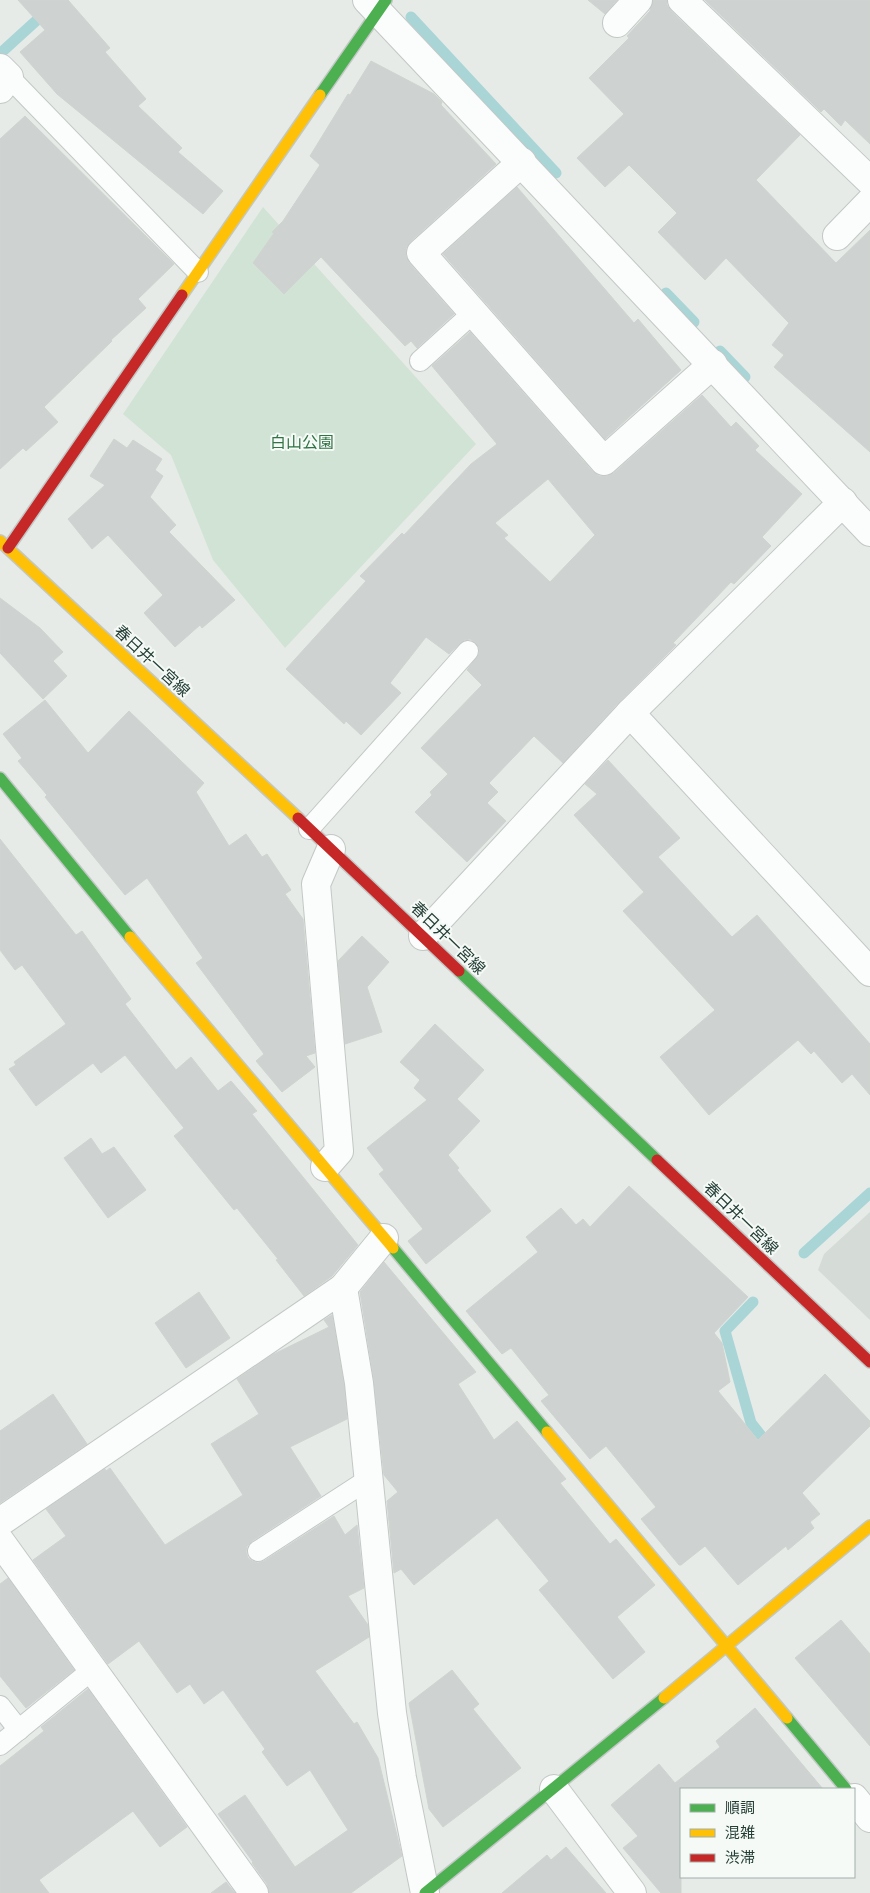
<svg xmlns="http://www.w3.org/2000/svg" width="870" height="1893" viewBox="0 0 870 1893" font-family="'DM Sans','Noto Sans JP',sans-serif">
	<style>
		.built { fill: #d5dcd8 }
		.green { fill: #d1e3d4 }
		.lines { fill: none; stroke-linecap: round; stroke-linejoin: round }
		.stream { stroke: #a9d5d6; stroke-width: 11 }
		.building { fill: #ced2d0; stroke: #cfd4d1; fill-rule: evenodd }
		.lane-casing { stroke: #c3c8c5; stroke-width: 22 }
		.street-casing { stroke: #c3c8c5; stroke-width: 30 }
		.fast-casing { stroke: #c2c8c5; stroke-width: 14 }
		.slow-casing { stroke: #c2c8c5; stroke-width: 14 }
		.jam-casing { stroke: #c2c8c5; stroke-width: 14 }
		.lane { stroke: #fbfcfc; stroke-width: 20 }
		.street { stroke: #fbfcfc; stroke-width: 28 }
		.fast { stroke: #4caf50; stroke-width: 11 }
		.slow { stroke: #ffc107; stroke-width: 11 }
		.jam { stroke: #c62828; stroke-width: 11 }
		.labels { text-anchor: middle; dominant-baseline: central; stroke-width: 4; stroke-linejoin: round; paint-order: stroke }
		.park-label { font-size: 16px; fill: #307344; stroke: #f5faf7 }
		.street-label { font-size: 16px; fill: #243e35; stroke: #f5faf7 }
	</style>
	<rect width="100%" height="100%" fill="#e6ebe8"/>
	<path class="built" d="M870,1212v108l-52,-50 6,-16z"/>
	<path class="green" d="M263,207l213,237 -191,204 -72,-88 -42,-105 -48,-41z"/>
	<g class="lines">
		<g class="stream">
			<path d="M411,17l145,156"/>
			<path d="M4,50l55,-50"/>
			<path d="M666,293l28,29"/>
			<path d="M720,351l25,26"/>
			<path d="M804,1253l66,-60"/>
			<path d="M753,1302l-28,29 26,92 19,24"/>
		</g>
	</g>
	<g class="building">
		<path d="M18,0h50l42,48 -5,4 41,47 -8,7 44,42 -4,4 45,39 -20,23 -146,-120 -37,-42 25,-22z"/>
		<path d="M588,0h29l-12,14z"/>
		<path d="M653,0h14v5l4,6 129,124 -44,45 80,83 34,-33v222l-96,-85 10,-12 -12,-10 17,-22 -63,-65 -21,22 -47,-48 19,-19 -48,-48 -24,22 -28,-29 47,-44 -35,-36 40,-40 -2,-2 23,-25z"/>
		<path d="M705,0h165v144l-25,-24 -4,6 -17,-17 -3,3z"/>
		<path d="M371,61l63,33 8,8 -1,3 55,59 -85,77 -5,7v8l3,7 45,51 -37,34 -6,-7 -6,5 -84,-89 -37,37 -31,-31 21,-30 -2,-1 11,-11 37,-56 -10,-9 38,-62 2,1z"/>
		<path d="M25,116l149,148 -36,35 8,9 -35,32 1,1 -68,66 14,15 -32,29 -3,-3 -23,21v-330z"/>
		<path d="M517,187l117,136 4,-4 43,51 -76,69 -162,-185z"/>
		<path d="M470,332l122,139 7,5h8l7,-3 88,-78 29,32 5,-5 23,24 -4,4 47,44 -40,43 9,9 -37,38 -3,-2 -58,61 3,2 -57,57 -56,61 -29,-27 -45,47 9,9 -11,11 19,18 -39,41 -52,-50 17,-17 -2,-3 18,-18 -27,-26 61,-63 -15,-15 12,-16v-6l-3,-5 -6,-4 -6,1 -15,14 -23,-17 -36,46 11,10 -40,42 -15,-14 -2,3 -58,-55 80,-88 -6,-5 42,-43 2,2 67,-71 26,-20 -65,-78zM548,479l47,56 -45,47 -46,-44 4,-3 -13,-12z"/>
		<path d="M114,439l13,9 6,-8 29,19 -7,11 8,6 -13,21 26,28 -7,7 66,68 -33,28 -2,-3 -25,22 -31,-34 19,-18 -55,-60 -16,14 -24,-30 37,-34 -15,-9z"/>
		<path d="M0,598l40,30 23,24 -10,9 14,15 -24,23 -43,-46z"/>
		<path d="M45,700l43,53 41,-42 75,72 -8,9 33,54 17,-12 16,23 5,-3 24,36 -6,4 18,25 12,134 -9,3 9,11 -33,25 -26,-31 8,-7 -68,-91 7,-5 -56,-80 -22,17 -80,-98 2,-2 -29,-34 4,-3 -19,-24z"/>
		<path d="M608,760l72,78 -22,19 74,80 25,-22 113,129v51l-18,-21 -10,9 -28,-32 -3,3 -13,-14 -89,75 -49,-58 55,-47 -92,-99 21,-19 -70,-77 23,-21 -12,-10z"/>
		<path d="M0,839l76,96 6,-4 49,68 -6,5 51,66 15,-13 27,34 13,-10 26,30 -5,3 106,131 -26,31 -28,20 -28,-36 2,-1 -41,-51 -3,2 -60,-74 10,-8 -59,-73 -24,18 -8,-10 -57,43 -27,-37 7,-4 -2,-3 52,-38 -44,-59 -7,5 -15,-20z"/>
		<path d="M362,936l27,26 -22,25 15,45 -37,12 -7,-83z"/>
		<path d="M435,1024l49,46 -27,29 23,22 -32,34 11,13 -2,2 34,41 -65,53 -18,-23 15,-12 -44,-55 5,-4 -17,-22 60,-48 -13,-12 6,-8 -20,-18z"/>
		<path d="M91,1138l11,16 12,-7 32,43 -38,28 -44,-60z"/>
		<path d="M629,1186l119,111 -34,36 8,10 8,39 -12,9 40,49 67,-66 45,47v5l-68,67 18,21 -10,8 4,6 -26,22 -2,-4 -48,39 -33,-39 -24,19h-2l-38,-46 15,-12 -50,-61 -16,13 -49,-58 8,-6 -38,-47 -9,6 -36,-43 72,-59 -12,-15 35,-29 15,17 7,-6 7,8z"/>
		<path d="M384,1262l92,110 -18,12 36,56 23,-19 49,58 -6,4 50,61 6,-5 39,46 -38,32 28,35 -32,27 -74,-89 10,-9 -52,-63 -83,67 -13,-16 -7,4 -7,-72 11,-9 -14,-17 -10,-95 -14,-88z"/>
		<path d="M199,1292l31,46 -44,30 -31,-45z"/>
		<path d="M332,1315l12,70 3,34 -57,28 31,49 -69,45 -5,5 -1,6 2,6 4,3 6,2 6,-2 70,-45 11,19 12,-10 7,63 -16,8 20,29 1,12 -54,34 39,53 3,-2 21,36 24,98 -51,37h-82l-2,-9 -15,-21 1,-1 -35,-48 27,-19 50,72 53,-37 -38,-60 -23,16 -25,-34 3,-3 -42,-59 -19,14 -14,-20 -13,9 -38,-52 -31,23 -75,-104 33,-24 -20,-27 59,-40 1,2 4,-3 55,77 78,-50 -32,-51 48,-30 -22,-35 35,-24 57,-28 -5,-7z"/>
		<path d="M53,1394l34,50 -87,59v-72z"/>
		<path d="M8,1578l66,92 -48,38 -26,-32v-92z"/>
		<path d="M841,1620l29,34v92l-75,-88z"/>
		<path d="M452,1670l27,34 -6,5 48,59 -78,59 -14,-18 -20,-106z"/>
		<path d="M88,1689l99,138 -27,20 -27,-36 -94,69 10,13h-49v-127l44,-35 -3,-4z"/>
		<path d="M755,1708l68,81h-142v104h-20l-38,-45 15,-12 -27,-31 48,-41 16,19 45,-36 -4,-6z"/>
		<path d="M566,1847l40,46h-104l45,-38 4,5z"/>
		<path d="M226,1882l9,11h-24z"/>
	</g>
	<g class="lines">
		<defs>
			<g id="lane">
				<path d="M9,77l189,195"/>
				<path d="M420,361l53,-48"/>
				<path d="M309,829l159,-178"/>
				<path d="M258,1551l111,-72"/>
				<path d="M0,1706l19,24"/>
				<path d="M0,1745l92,-75"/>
			</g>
			<g id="street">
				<path d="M367,0l503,532"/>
				<path d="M682,0l188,181"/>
				<path d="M617,23l21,-23"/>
				<path d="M0,68l9,9 -9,12"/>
				<path d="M522,162l-101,91 183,208 109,-97"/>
				<path d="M837,236l33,-34"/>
				<path d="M630,713l240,259"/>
				<path d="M423,936l207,-223 213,-211"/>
				<path d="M325,1167l14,-16 -23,-267 15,-35"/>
				<path d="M343,1288l16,95 33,330 10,65 23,115"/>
				<path d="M0,1522l343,-234 41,-50"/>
				<path d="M0,1541l254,352"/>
				<path d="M554,1789l78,104"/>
				<path d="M854,1798l16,20"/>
			</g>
			<g id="fast">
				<path d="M320,95l66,-95"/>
				<path d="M0,778l130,159"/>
				<path d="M459,971l198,189"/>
				<path d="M393,1248l154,184"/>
				<path d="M787,1718l59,71"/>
				<path d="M425,1893l239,-195"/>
			</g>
			<g id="slow">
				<path d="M182,295l138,-200"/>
				<path d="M0,541l298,277"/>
				<path d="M130,937l263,311"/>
				<path d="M547,1432l240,286"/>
				<path d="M664,1698l206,-172"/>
			</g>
			<g id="jam">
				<path d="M8,548l174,-253"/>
				<path d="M298,818l161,153"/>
				<path d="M657,1160l213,202"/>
			</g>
		</defs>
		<use href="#lane" class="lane-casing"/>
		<use href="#street" class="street-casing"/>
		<use href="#fast" class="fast-casing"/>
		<use href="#slow" class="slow-casing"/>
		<use href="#jam" class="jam-casing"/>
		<use href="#lane" class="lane"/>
		<use href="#street" class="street"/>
		<use href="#fast" class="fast"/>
		<use href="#slow" class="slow"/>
		<use href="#jam" class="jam"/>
	</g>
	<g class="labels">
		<g class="park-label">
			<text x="302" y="442">白山公園</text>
		</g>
		<g class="street-label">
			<text transform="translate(152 661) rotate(43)">春日井一宮線</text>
			<text transform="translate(448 938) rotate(44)">春日井一宮線</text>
			<text transform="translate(741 1218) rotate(44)">春日井一宮線</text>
		</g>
	</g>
	<rect x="680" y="1788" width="175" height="90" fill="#f5faf7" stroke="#a1afa9"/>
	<rect x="690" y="1804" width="25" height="8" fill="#4caf50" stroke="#a1afa9"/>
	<text x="725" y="1813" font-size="15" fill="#243e35">順調</text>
	<rect x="690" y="1829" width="25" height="8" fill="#ffc107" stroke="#a1afa9"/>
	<text x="725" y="1838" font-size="15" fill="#243e35">混雑</text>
	<rect x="690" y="1854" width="25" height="8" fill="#c62828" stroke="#a1afa9"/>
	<text x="725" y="1863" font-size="15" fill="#243e35">渋滞</text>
</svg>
